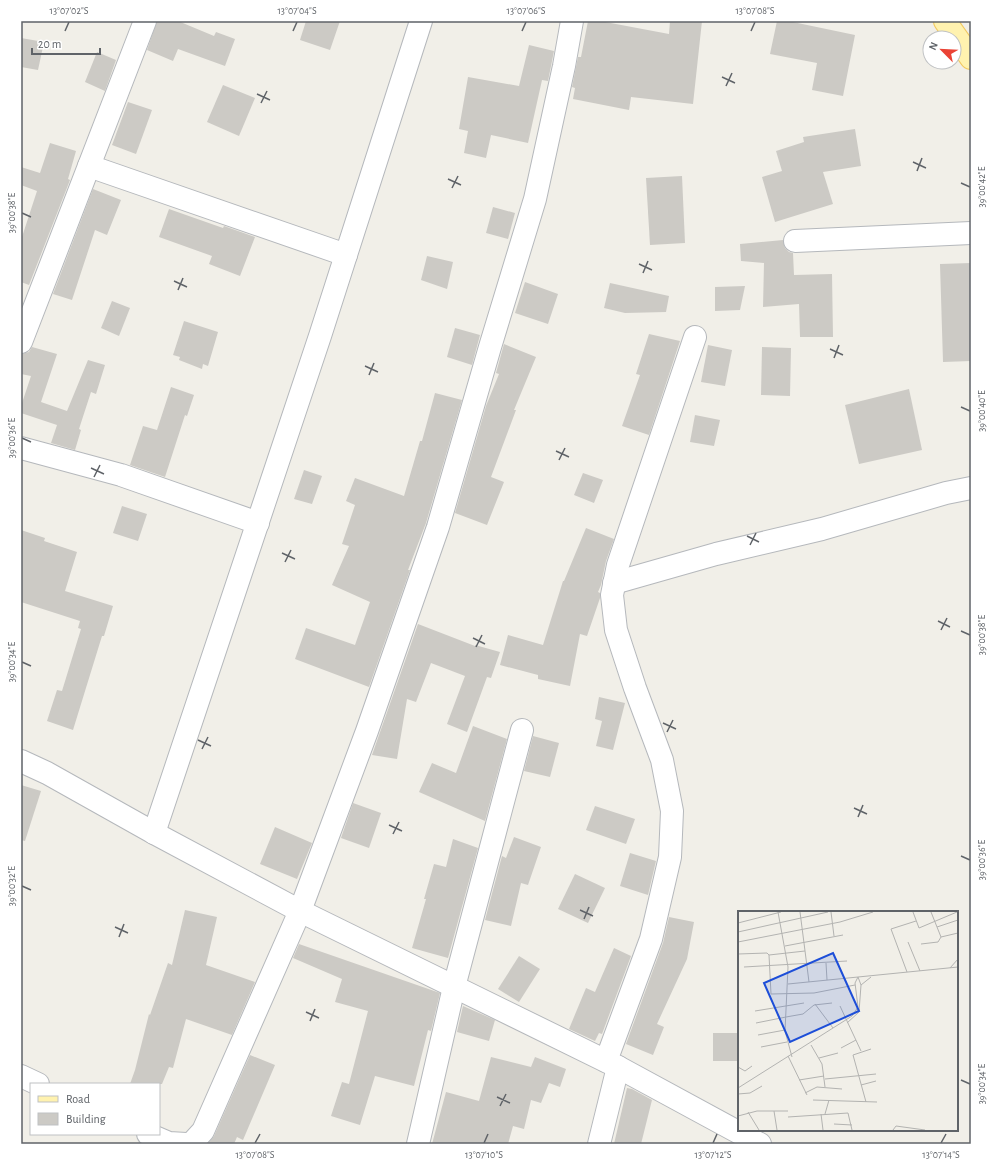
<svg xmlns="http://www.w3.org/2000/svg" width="992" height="1165" viewBox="0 0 992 1165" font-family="'Alegreya Sans',sans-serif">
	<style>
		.building { fill: #cccac5 }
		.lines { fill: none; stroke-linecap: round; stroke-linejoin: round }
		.street-casing { stroke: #b5b8bc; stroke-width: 24 }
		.primary-casing { stroke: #f2c960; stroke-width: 24 }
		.street { stroke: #fff; stroke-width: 22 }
		.primary { stroke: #fff2af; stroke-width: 22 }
		.ticks { fill: none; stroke: #5f6368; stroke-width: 1.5 }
		.inset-road { fill: none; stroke: #b3b3b1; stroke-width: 1 }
		.view { fill: #1d4ed8; fill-opacity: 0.15; stroke: #1d4ed8; stroke-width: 2 }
		.inset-edge { fill: none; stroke: #5f6368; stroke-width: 2 }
		.neatline { fill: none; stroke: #5f6368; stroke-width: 1.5 }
		.ticks-label { font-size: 10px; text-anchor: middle; fill: #5f6368 }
	</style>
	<rect width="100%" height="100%" fill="#f1efe8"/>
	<g class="building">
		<path d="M157,21h21l36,15 2,-4 19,7 -10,27 -47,-17 -5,12 -26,-11z"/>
		<path d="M306,21h34l-10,29 -30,-10z"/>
		<path d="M588,21h12l69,13 1,-13h32l-9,83 -62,-7 -2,13 -56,-11 2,-11 -3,-1 6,-30h3z"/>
		<path d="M777,21h11l67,14 -12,61 -31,-6 5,-27 -47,-9z"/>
		<path d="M21,38l23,4 -6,28 -17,-3z"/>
		<path d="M529,45l25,6 -6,30 -6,-1 -14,63 -37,-8 -5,23 -22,-5 4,-22 -9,-2 9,-52 51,9z"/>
		<path d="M97,52l19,8 -11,31 -20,-9z"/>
		<path d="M223,85l32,13 -16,38 -32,-14z"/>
		<path d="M128,102l24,8 -16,44 -24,-9z"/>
		<path d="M855,129l6,37 -38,6 10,32 -58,18 -13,-45 20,-6 -6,-20 28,-9 -1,-5z"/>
		<path d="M50,143l26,8 -8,28 2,1 -41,105 -8,-3v-42l16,-49 -16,-6v-18l19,6z"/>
		<path d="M682,176l3,67 -35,2 -4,-67z"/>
		<path d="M93,189l28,11 -14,35 -12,-5 -23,70 -19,-6z"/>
		<path d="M493,207l22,6 -7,26 -22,-6z"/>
		<path d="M169,209l54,19 1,-2 31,11 -15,39 -31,-12 3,-8 -53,-19z"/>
		<path d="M783,240l2,8 4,4 4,1 1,22 38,-1 1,63h-33l-1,-33 -36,3 1,-44 -23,-2 -1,-17z"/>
		<path d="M427,256l26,6 -6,27 -26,-9z"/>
		<path d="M971,263v98l-28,1 -3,-98z"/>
		<path d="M525,282l33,12 -10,30 -33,-11z"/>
		<path d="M610,283l59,13 -3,16 -41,1 -21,-5z"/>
		<path d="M745,286l-5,24 -25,1v-24z"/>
		<path d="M112,301l18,7 -11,28 -18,-8z"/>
		<path d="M184,321l34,11 -10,34 -5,-2 -1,5 -23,-9 1,-3 -7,-2z"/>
		<path d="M455,328l25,7 -8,30 -25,-8z"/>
		<path d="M649,334l31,7 -31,94 -27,-9 18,-51 -4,-1z"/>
		<path d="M504,344l32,13 -22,53h2l-25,67 13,5 -17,43 -32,-12 31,-107 13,-32 -3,-1z"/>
		<path d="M708,345l24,5 -7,36 -24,-4z"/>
		<path d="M32,347l25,7 -16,48 26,9 21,-51 17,5 -9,29 -5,-2 -12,37 2,1 -6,20 -24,-7 6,-18 -36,-12v-7l10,-30 -10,-2v-20l8,-2z"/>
		<path d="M762,347l29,1 -1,48 -29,-1z"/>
		<path d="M171,387l23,8 -7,21 -2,-1 -20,62 -35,-12 13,-39 14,4z"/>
		<path d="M909,389l13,61 -63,14 -14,-59z"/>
		<path d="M435,393l27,7 -36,123 -18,47h2l-41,117 -74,-28 11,-31 49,17 15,-43 -38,-17 17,-39 -7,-2 13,-39 -9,-4 9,-23 49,18 16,-55h2z"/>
		<path d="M695,415l25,5 -6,26 -24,-4z"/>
		<path d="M304,470l18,6 -10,28 -18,-5z"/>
		<path d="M583,473l20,7 -9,23 -20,-8z"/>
		<path d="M122,506l25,8 -9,27 -25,-8z"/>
		<path d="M586,528l28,11 -8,22 -5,24 -3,7 2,1v5l-13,38 -7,-2 -10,52 -32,-7v-4l-38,-10 8,-30 35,10 20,-64h1z"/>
		<path d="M21,530l24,8 -1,3 33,11 -12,39 48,15 -9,30h-2l-29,94 -26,-9 10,-31 5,1 19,-62 -3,-1 2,-7 -59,-19z"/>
		<path d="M418,624l57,22v-1l25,7 -9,26 -4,-1 -20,55 -20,-8 18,-48 -34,-13 -15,39 -9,-3 -10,60 -25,-4z"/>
		<path d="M599,697l26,6 -12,47 -17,-4 6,-25 -7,-2z"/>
		<path d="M473,726l34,13 -22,82 -66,-29 13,-29 24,10z"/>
		<path d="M533,736l26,7 -9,34 -26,-6z"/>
		<path d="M21,785l20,6 -16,50 -4,-1z"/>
		<path d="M353,803l28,10 -12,35 -28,-10z"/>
		<path d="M595,806l40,13 -9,25 -40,-14z"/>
		<path d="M275,827l37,16 -15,36 -37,-15z"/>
		<path d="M514,837l27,10 -13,38 -7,-2 -10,43 -26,-6 17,-64 4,2z"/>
		<path d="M453,839l25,9 -30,110 -36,-10 14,-49h-2l10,-35 12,3z"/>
		<path d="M630,853l26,8 -8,34 -28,-9z"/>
		<path d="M575,874l30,14 -17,35 -30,-14z"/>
		<path d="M185,910l32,7 -11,48 49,17 -23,53 -46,-16 -13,49 -4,-1 -7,17h-32l5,-14 14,-56 1,1 18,-52 4,2z"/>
		<path d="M669,917l25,5 -7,37 -30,65 7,3 -11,28 -27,-11 37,-101z"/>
		<path d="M299,944l141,49 -9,38 -3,-1 -14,56 -39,-10 -15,49 -29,-9 11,-34 7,2 19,-73 -33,-9 7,-23 -49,-21z"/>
		<path d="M614,948l17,8 -29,78 -3,-1 -4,8 -26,-12 17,-41 9,4z"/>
		<path d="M519,956l21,13 -21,33 -21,-13z"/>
		<path d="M463,1006l32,14 -6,21 -32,-9z"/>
		<rect x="713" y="1033" width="26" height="28"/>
		<path d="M250,1055l25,10 -32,75 -6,-3 -3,7h-26l6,-8z"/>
		<path d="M491,1057l40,10 4,-10 31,12 -6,18 -11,-4 -8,20 -10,-3 -7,29 -11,-3 -5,18h-76l14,-52 33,9z"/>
		<path d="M627,1088l5,1 20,11 -11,44h-27z"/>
	</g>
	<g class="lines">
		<defs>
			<g id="street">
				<path d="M89,166l257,89"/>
				<path d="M795,241l176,-8"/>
				<path d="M21,342l124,-321"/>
				<path d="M21,448l100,27 137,48"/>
				<path d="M614,583l102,-29 106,-25 124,-36 25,-5"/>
				<path d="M21,761l26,12 107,60 146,78 318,156 142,77"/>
				<path d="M154,833l166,-497 101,-315"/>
				<path d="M606,1061l45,-122 19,-82 2,-46 -10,-51 -27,-72 -19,-58 -4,-35 6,-30 77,-228"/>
				<path d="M21,1076l17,8"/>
				<path d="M148,1134l21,9 17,1"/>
				<path d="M191,1144l12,-13 97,-220 67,-180 71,-204 52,-180 45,-148 29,-133 8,-45"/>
				<path d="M418,1144l36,-157 68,-257"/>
				<path d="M599,1144l19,-77"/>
			</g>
			<path id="primary" d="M945,21l26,37"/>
		</defs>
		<use href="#street" class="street-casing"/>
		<use href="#primary" class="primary-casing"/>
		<use href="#street" class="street"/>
		<use href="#primary" class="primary"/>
	</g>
	<path class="ticks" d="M65,31l4,-9M293,31l4,-9M522,31l4,-9M751,31l4,-9M722,77l13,6M726,86l6,-13M257,94l13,6M261,103l6,-12M913,162l13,6M917,171l5,-13M448,179l13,6M961,183l9,4M452,188l6,-12M22,213l9,4M639,264l13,6M643,273l5,-12M174,281l13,6M178,290l5,-12M830,349l13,6M834,358l5,-13M365,366l13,6M369,375l5,-12M961,407l9,4M22,438l9,4M556,451l13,6M559,460l6,-12M91,468l13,6M94,477l6,-12M747,536l12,6M750,545l6,-12M282,553l13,6M285,562l6,-12M938,621l12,6M941,630l6,-12M961,631l9,4M473,638l12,6M476,647l6,-12M22,662l9,4M663,723l13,6M667,732l6,-12M198,740l13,6M202,749l6,-12M854,808l13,6M858,817l5,-12M389,825l13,6M393,834l6,-12M961,856l9,4M22,886l9,4M580,910l13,6M584,919l5,-12M115,927l13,6M119,937l5,-13M306,1012l13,6M310,1021l5,-12M961,1080l9,4M497,1097l13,6M500,1106l6,-12M255,1143l5,-9M484,1143l4,-9M713,1143l4,-9M941,1143l5,-9"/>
	<g transform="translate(738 911)">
		<rect width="220" height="220" fill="#f1efe8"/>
		<path class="inset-road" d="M40,1l10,55 -3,64 7,26M62,1l9,70M93,1l3,24M175,1l6,16 38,-16M193,1l10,25M0,12l43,-11M199,16l21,-7M0,21l90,-20M0,31l102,-20 33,-10M170,31l12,29M183,33l17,-2 3,-5 17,-4M47,35l58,-11M0,43l29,-1 2,2 36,-4M31,44l2,39 43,-1 41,-8M88,52l1,17M6,56l103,-6M212,57l8,-9M169,61l-16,-43 25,-8M50,73l70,-7 3,8M77,93l18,24M102,95l21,45M17,100l49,-8M48,106l17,-3 11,-9 18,-2M18,112l30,-6M109,112l12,-11 2,-27 10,-8M20,124l27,-5M73,134l11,19 3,23M23,136l26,-5M103,137l15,-8M50,145l19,39M81,147l19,-5M0,156l7,4 7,-5M87,168l51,-5M61,169l25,-4M123,174l15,-4M0,177l114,-72 6,-9 -3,-24 3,-6 100,-10M67,182l12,-6 25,2M0,183l12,-1 12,-7M75,189l64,2M128,191l-13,-47 18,-6M36,200l3,19M10,201l11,18M83,203l2,16M87,203l4,-14M0,205l19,-5h31M50,206l60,-4 4,17M96,213l18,1M155,219l3,-4 29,4"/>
		<path class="view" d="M95,42l26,58 -69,31 -26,-59z"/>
		<rect width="220" height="220" class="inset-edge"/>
	</g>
	<rect width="992" height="1165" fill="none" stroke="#ffffff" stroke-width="44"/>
	<rect x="30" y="1083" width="130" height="52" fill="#ffffff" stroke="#bfc1c3"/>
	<rect x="38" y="1096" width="20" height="6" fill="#fff2af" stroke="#bfc1c3"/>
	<text x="66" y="1103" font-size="12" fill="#5f6368">Road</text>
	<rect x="38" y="1113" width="20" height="12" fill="#cccac5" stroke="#bfc1c3"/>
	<text x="66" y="1123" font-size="12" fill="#5f6368">Building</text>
	<g transform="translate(942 50) rotate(294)"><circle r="19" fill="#ffffff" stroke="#bfc1c3"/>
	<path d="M0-3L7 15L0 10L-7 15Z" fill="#ea4335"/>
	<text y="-6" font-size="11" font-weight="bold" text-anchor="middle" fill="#5f6368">N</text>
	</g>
	<path d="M32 48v6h68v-6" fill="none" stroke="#5f6368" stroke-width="2"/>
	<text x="38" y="48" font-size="12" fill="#5f6368" stroke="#ffffff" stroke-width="3" paint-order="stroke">20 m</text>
	<rect x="22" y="22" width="948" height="1121" class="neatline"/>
	<g class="ticks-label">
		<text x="69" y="14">13°07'02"S</text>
		<text x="297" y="14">13°07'04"S</text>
		<text x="526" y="14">13°07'06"S</text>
		<text x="755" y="14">13°07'08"S</text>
		<text transform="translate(981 187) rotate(-90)" y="4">39°00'42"E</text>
		<text transform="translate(11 213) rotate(-90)" y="4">39°00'38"E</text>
		<text transform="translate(981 411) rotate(-90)" y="4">39°00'40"E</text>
		<text transform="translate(11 438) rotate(-90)" y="4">39°00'36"E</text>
		<text transform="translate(981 635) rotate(-90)" y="4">39°00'38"E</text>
		<text transform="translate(11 662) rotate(-90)" y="4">39°00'34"E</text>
		<text transform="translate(981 860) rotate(-90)" y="4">39°00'36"E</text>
		<text transform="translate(11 886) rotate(-90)" y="4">39°00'32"E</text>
		<text transform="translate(981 1084) rotate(-90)" y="4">39°00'34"E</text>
		<text x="255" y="1158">13°07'08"S</text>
		<text x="484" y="1158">13°07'10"S</text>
		<text x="713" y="1158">13°07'12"S</text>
		<text x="941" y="1158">13°07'14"S</text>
	</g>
</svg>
